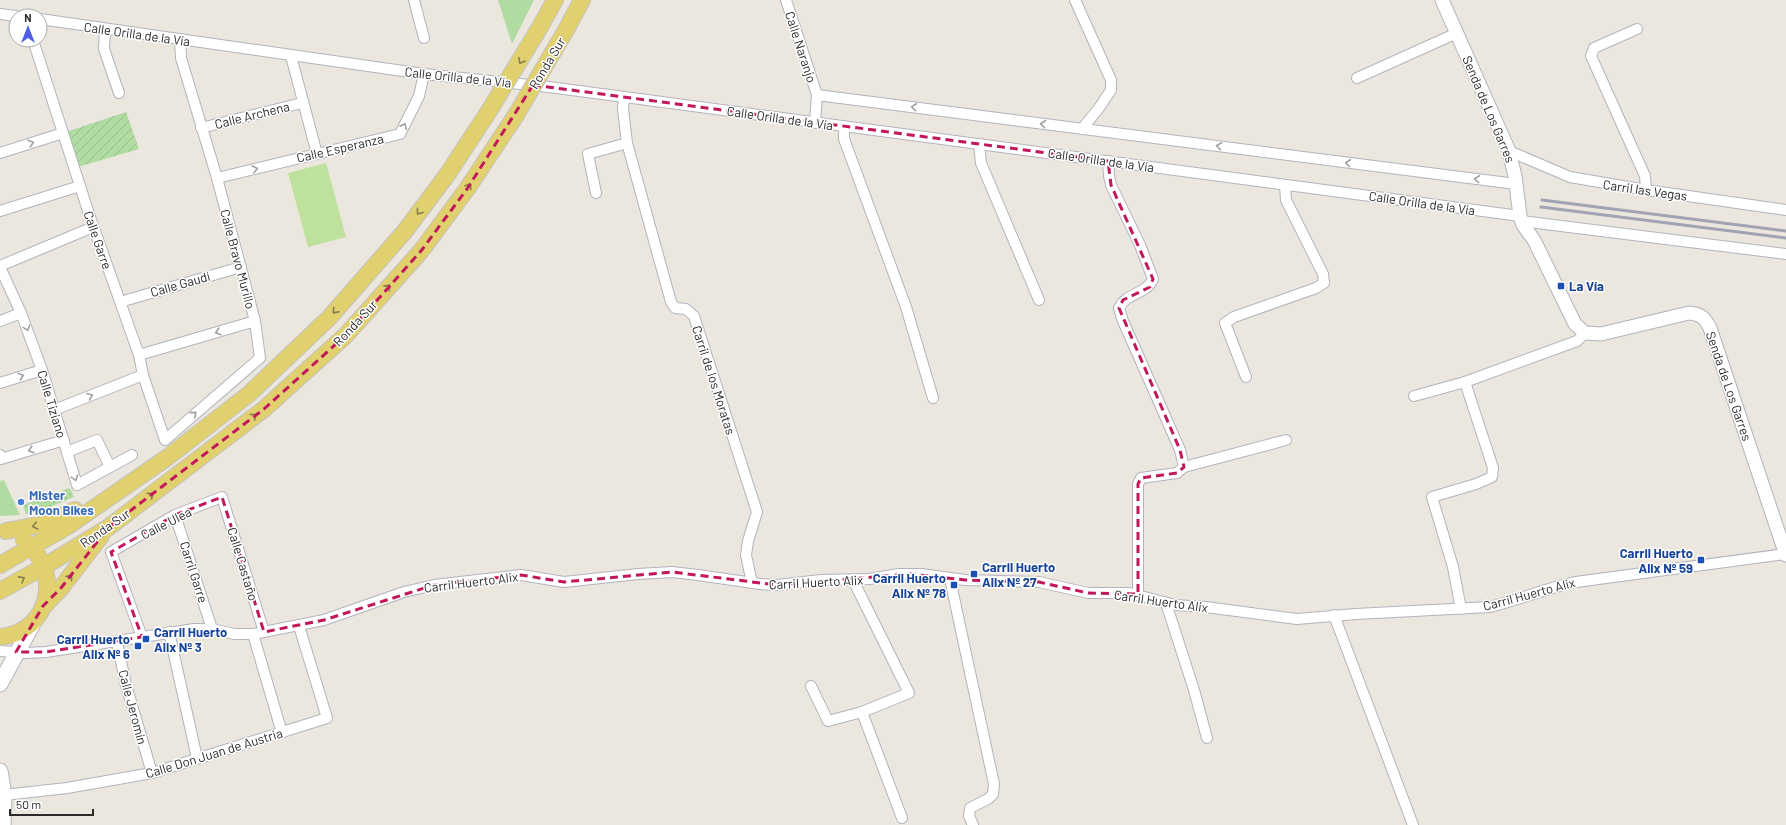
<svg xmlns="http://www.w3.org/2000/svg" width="1786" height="825" viewBox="0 0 1786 825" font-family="Barlow,sans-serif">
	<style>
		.grass { fill: url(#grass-dots) }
		.park { fill: #b0dba1 }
		.garden { fill: url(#garden-furrows) }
		.pitch { fill: #bfe19e }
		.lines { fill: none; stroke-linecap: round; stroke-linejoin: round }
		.minor-casing { stroke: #b2b3bd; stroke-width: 12 }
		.tertiary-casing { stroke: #b2b3bd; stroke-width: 15 }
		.secondary-casing { stroke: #b2b3bd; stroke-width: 17 }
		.primary-casing { stroke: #c4c4c4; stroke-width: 18 }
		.minor { stroke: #fff; stroke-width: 10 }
		.tertiary { stroke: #fff; stroke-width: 13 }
		.secondary { stroke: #fff; stroke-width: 15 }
		.primary { stroke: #e1d06e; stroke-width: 16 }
		.rail { stroke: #a2a3b3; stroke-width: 3 }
		.primary-bridge-casing { stroke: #c4c4c4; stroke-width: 18; stroke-linecap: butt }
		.primary-bridge { stroke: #e1d06e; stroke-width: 16 }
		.oneway { stroke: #867e4c }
		.oneway2 { stroke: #a0a0a0 }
		.marked { fill: none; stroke: #c2185b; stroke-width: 3; stroke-dasharray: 8 5; stroke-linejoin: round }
		.transit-dot { fill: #1a4fb4; stroke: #fff; stroke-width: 1.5 }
		.shop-dot { fill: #3f7fe0; stroke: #fff; stroke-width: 1.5 }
		.labels { text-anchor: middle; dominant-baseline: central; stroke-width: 3; stroke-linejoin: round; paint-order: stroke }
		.street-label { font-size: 13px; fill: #2b2b2b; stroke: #fff }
		.transit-label { font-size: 13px; font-weight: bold; fill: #164399; stroke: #fff; text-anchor: start }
		.shop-label { font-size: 13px; font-weight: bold; fill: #366cbe; stroke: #fff; text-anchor: start }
	</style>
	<defs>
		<pattern id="grass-dots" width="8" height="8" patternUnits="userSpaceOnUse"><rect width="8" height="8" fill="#b0dba1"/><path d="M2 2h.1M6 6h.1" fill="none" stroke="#98bc8b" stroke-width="1.8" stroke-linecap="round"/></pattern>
		<pattern id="garden-furrows" width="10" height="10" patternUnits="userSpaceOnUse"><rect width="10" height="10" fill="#b0dba1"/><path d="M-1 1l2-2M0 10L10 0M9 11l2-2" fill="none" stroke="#98bc8b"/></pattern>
	</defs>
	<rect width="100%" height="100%" fill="#ebe7df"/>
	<path class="grass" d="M70,488l4,9 -24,10 -24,7 -3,-9z"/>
	<g class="park">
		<path d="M498,0h36l-22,44z"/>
		<path d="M4,480l16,35 -20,1v-35z"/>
	</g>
	<path class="garden" d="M126,112l13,37 -65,19 -11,-35z"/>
	<path class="pitch" d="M326,163l20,74 -38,10 -20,-74z"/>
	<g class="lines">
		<defs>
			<g id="minor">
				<path d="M414,0l10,38"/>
				<path d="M786,0l31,95 -2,28"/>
				<path d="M1075,0l36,80v10l-12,18 -17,21"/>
				<path d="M0,14l16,2"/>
				<path d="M40,19l384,55 125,13 971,129"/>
				<path d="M1637,29l-43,19 -3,8 54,120 1,14"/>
				<path d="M105,30l-1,19 15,44"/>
				<path d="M33,40l57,177 49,138 4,20 22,65 95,-82 -5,-37 -38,-143 -36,-120 -1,-18"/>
				<path d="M291,56l26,98"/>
				<path d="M1357,78l100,-45"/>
				<path d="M817,95l699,89"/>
				<path d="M624,97l-1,12 4,34 44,159 4,6 11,1 8,7 63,196 -9,29 -2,14 6,28"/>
				<path d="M844,126v13l62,168 27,91"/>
				<path d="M201,128l101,-25"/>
				<path d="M979,144l2,19 58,137"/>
				<path d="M1509,151l61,26 76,13 140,20"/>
				<path d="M0,153l63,-20"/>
				<path d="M1108,161l1,15 2,9 29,60 13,34c-7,16 -26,13 -34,29l4,13 57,129 4,17 -7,6 -36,5 -3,6v110"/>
				<path d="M217,178l183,-44 19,-38 5,-22"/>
				<path d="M596,193l-8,-39 39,-11"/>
				<path d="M0,211l80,-25"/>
				<path d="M1521,221l265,33"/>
				<path d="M0,266l93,-39"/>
				<path d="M0,267l21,46 21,57 35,115 55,-30"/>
				<path d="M120,302l121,-35"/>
				<path d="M0,321l21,-8"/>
				<path d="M139,355l116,-34"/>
				<path d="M1246,377l-21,-54 9,-6 82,-29 8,-5 -1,-9 -37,-74 -1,-15"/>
				<path d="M0,383l42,-13"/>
				<path d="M1414,396l51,-14"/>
				<path d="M54,410l89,-35"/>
				<path d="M67,452l30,-12 13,27"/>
				<path d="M0,455l1,4 63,-19"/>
				<path d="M1184,467l102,-27"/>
				<path d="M175,515l37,114"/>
				<path d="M950,579l44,205 -1,10 -5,5 -18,9 -1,8 4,9"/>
				<path d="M1166,603l28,87 13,48"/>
				<path d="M1461,609l-8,-42 -21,-70 44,-13 16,-7 1,-9 -28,-86 112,-41 8,-8"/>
				<path d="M1334,615l79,210"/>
				<path d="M169,632l28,126"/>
				<path d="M253,634l29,99"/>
				<path d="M142,637l-31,-85 64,-37 47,-18 42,135"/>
				<path d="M117,642l9,43 26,88"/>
				<path d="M0,651l25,2 21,-1 148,-23h18l22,5h19l71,-14 80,-28 30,-7 87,-10 43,7 74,-8 34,-2 26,3 62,9 17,1 44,-5 48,-1 30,-5h22l44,6 74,2 49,11h41l46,12 31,2 91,12 59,-5 134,-7c29,-7 56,-19 86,-25l209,-28"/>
				<path d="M811,686l17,35 34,-9 47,-19 -56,-113"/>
				<path d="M862,712l40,106"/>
				<path d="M4,795l63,-7 85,-15 175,-55 -28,-92"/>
			</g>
			<path id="tertiary" d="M1442,0l67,151 6,25 5,40 3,9 11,15 41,84 10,9 16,1 88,-21c12,1 16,5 21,15l76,227"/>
			<g id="secondary">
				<path d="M0,684l35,-64"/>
				<path d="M0,771l4,24 -1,30"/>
			</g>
			<g id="primary">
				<path d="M540,27l15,-27"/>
				<path d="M566,30l16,-30"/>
				<path d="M6,531l43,-8 26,-13"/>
				<path d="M0,565l68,-39 100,-69 81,-63 80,-76 76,-87 42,-56 42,-64"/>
				<path d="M0,591l45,-25 64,-39 155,-118 82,-74 75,-84 46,-62 49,-74"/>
				<path d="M44,606l17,-18 40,-52"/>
				<path d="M0,637c51,-5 63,-66 24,-97"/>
			</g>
		</defs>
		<use href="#minor" class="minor-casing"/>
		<use href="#tertiary" class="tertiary-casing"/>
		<use href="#secondary" class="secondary-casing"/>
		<use href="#primary" class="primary-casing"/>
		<use href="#minor" class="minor"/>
		<use href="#tertiary" class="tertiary"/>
		<use href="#secondary" class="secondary"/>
		<use href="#primary" class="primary"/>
		<g class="rail">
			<path d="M1542,200l244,31"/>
			<path d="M1541,207l245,31"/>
		</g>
		<defs>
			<g id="primary-bridge">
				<path d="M489,111l51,-84"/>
				<path d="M516,115l50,-85"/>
			</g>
		</defs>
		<use href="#primary-bridge" class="primary-bridge-casing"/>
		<use href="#primary-bridge" class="primary-bridge"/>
	</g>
	<defs><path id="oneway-chevron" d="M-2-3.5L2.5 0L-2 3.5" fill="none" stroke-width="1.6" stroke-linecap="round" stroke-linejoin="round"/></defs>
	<g class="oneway">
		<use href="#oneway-chevron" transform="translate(521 61) rotate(120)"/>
		<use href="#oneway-chevron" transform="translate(469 186) rotate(-56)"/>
		<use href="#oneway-chevron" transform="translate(419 212) rotate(127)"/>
		<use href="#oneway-chevron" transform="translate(388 287) rotate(-48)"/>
		<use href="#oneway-chevron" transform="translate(335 311) rotate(131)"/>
		<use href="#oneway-chevron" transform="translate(254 416) rotate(-37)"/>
		<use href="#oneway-chevron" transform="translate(151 495) rotate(-37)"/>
		<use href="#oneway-chevron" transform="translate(35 526) rotate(167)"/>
		<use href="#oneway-chevron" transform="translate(70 577) rotate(-53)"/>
		<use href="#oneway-chevron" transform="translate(22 579) rotate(-29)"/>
	</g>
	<g class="oneway2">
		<use href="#oneway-chevron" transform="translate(914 107) rotate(-173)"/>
		<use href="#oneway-chevron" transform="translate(1043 124) rotate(-173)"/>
		<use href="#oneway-chevron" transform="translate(404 126) rotate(-63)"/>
		<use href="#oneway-chevron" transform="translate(31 143) rotate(-18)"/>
		<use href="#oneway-chevron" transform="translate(1219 146) rotate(-173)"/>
		<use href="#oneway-chevron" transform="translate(1348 163) rotate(-173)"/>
		<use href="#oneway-chevron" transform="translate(255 169) rotate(-14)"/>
		<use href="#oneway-chevron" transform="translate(1477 179) rotate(-173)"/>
		<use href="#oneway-chevron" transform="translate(27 328) rotate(70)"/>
		<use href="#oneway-chevron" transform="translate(218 332) rotate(163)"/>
		<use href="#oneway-chevron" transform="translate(21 376) rotate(-18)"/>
		<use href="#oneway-chevron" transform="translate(90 396) rotate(-21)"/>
		<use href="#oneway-chevron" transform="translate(194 414) rotate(-41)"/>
		<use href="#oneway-chevron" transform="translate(31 450) rotate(164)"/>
		<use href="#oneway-chevron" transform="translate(75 478) rotate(72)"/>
	</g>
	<path class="marked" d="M533,85l575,76 3,24 42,94 -3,8 -27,13 -4,8 61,142 4,17 -7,6 -36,5 -3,6v110l-50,-1 -49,-11 -74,-2 -55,-6 -133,11 -105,-13 -108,10 -43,-7 -87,10 -110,35 -60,12 -42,-135 -47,18 -64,37 31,85 -96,15h-30l27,-46 18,-18 48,-61 155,-118 82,-74 75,-84 46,-62z"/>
	<g class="transit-dot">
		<rect x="1557" y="282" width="8" height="8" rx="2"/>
		<rect x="1697" y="556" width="8" height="8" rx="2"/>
		<rect x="970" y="570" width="8" height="8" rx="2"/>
		<rect x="950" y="581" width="8" height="8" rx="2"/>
		<rect x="142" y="635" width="8" height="8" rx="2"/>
		<rect x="134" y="642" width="8" height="8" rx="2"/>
	</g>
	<circle class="shop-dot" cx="21" cy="502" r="4"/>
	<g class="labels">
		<g class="street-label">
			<text transform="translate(137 34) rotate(8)">Calle Orilla de la Vía</text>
			<text transform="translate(801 47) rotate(72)">Calle Naranjo</text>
			<text transform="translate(547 63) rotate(-59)">Ronda Sur</text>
			<text transform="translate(458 77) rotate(6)">Calle Orilla de la Vía</text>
			<text transform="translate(1489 109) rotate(67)">Senda de Los Garres</text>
			<text transform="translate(252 115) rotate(-14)">Calle Archena</text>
			<text transform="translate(780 118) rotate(8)">Calle Orilla de la Vía</text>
			<text transform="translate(340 148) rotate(-13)">Calle Esperanza</text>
			<text transform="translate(1101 160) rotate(8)">Calle Orilla de la Vía</text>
			<text transform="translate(1645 190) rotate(8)">Carril las Vegas</text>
			<text transform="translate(1422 203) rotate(8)">Calle Orilla de la Vía</text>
			<text transform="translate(98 240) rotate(71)">Calle Garre</text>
			<text transform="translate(238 259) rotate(75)">Calle Bravo Murillo</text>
			<text transform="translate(180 284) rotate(-16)">Calle Gaudí</text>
			<text transform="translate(355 323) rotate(-47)">Ronda Sur</text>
			<text transform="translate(714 380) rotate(72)">Carril de los Moratas</text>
			<text transform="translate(1729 386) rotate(71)">Senda de Los Garres</text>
			<text transform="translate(52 404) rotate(73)">Calle Tiziano</text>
			<text transform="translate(166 523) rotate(-27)">Calle Ulea</text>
			<text transform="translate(105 528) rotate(-35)">Ronda Sur</text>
			<text transform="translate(243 564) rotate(73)">Calle Castaño</text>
			<text transform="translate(194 572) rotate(72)">Carril Garre</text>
			<text transform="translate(471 582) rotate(-7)">Carril Huerto Alix</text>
			<text transform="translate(816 582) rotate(-3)">Carril Huerto Alix</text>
			<text transform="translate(1529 594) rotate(-15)">Carril Huerto Alix</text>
			<text transform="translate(1161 601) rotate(8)">Carril Huerto Alix</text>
			<text transform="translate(133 707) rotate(75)">Calle Jeromín</text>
			<text transform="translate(214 753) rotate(-17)">Calle Don Juan de Austria</text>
		</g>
		<g class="transit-label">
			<text x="1569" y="286">La Vía</text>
			<text x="1693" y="553" text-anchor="end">Carril Huerto<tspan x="1693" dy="15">Alix Nº 59</tspan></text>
			<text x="982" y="567">Carril Huerto<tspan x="982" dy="15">Alix Nº 27</tspan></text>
			<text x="946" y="578" text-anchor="end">Carril Huerto<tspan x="946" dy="15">Alix Nº 78</tspan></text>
			<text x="154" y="632">Carril Huerto<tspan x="154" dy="15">Alix Nº 3</tspan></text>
			<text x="130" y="639" text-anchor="end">Carril Huerto<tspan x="130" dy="15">Alix Nº 6</tspan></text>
		</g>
		<g class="shop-label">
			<text x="29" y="495">Mister<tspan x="29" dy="15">Moon Bikes</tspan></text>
		</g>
	</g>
	<g transform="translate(28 28)"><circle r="19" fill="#ffffff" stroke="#aaaaaa"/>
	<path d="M0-3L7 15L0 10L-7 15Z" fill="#515fe5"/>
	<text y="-6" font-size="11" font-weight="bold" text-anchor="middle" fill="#2b2b2b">N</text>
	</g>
	<path d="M10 809v6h83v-6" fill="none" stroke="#2b2b2b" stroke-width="2"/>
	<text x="16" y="809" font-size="12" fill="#2b2b2b" stroke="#ffffff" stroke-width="3" paint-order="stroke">50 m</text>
</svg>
